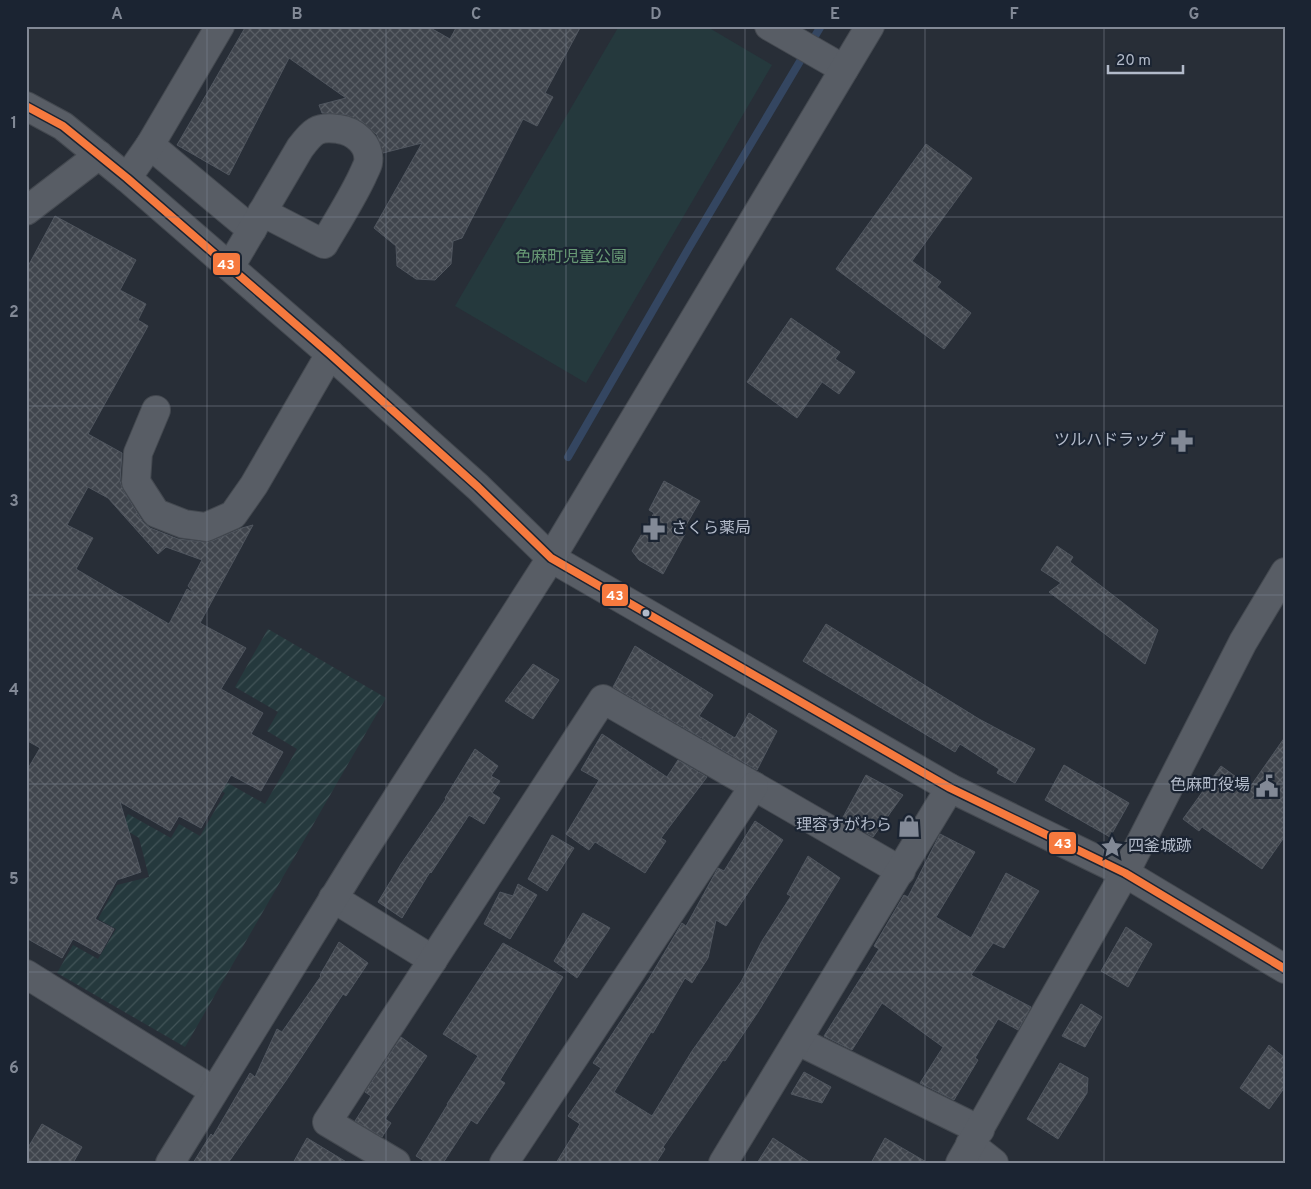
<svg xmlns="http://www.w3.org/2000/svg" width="1311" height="1189" viewBox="0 0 1311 1189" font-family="Overpass,'Noto Sans JP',sans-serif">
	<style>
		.green { fill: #25393d }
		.garden { fill: url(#garden-furrows) }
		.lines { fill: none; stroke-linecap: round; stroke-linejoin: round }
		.stream { stroke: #344661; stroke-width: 8 }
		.building { fill: url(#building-cross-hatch); stroke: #50565f; fill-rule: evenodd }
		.minor-casing { stroke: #444950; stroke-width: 30 }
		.minor { stroke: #585d65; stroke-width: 28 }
		.bus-1-casing { stroke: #1b2432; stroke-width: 11 }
		.bus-1 { stroke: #f6793e; stroke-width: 8 }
		.grid { fill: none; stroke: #828996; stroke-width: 1; stroke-opacity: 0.55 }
		.bus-dot { fill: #b2bac9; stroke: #1b2432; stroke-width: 2 }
		.labels { text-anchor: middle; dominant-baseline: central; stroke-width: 4.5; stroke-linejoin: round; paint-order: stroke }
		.park-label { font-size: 16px; fill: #689a75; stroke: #1b2432 }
		.poi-label { font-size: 16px; fill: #b2bac9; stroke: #1b2432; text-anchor: end }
		.line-badge { stroke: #1b2432; stroke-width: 2 }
		.badge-label { font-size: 14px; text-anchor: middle; font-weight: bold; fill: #fff }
		.neatline { fill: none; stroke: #828996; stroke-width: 2 }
		.grid-label { font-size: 16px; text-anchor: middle; font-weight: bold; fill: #828996 }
	</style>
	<defs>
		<pattern id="garden-furrows" width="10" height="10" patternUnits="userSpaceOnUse" patternTransform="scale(1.25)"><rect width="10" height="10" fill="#25393d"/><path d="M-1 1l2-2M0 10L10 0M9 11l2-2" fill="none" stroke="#425458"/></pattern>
		<pattern id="building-cross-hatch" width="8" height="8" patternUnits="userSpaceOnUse" patternTransform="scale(1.25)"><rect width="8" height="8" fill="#40454d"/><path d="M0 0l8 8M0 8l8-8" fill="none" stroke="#595e65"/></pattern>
	</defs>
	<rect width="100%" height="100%" fill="#282e37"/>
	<path class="green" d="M619,26h87l66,39 -186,318 -131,-77z"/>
	<path class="garden" d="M268,629l118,69 -201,349 -128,-74 16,-28 25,14 18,-30 -18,-10 19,-34 32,-8 -10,-39 -18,-11 7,-13 43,24 8,-14 21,12 25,-43 -11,-7 5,-8 46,26 32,-55 -30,-18 11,-19 -43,-25z"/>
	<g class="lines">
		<path class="stream" d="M568,457l122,-211 131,-220"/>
	</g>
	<g class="building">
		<path d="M246,26h181l23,13 7,-13h124l-36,67 8,4 -16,29 -14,-7 -61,119 -9,3 -2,23 -16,16 -19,-1 -19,-13 -1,-20 -22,-18 48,-85 -39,10 -6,-18 -13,-12 -17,-8 -25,-2 -3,-8 27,-7 -57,-40 -60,117 -52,-30z"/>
		<path d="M926,144l46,34 -60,83 29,21 -4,5 34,26 -27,36 -108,-80z"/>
		<path d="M55,216l81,44 -16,30 26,14 -8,16 10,6 -60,108 34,19 -2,28 3,9 20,32 7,6 28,11 26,3 8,-1 30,-13 11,-3 -53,98 46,25 -25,41 42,24 -12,21 32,18 -22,39 -30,-16 -30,53 -22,-12 -9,15 -50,-29 21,70 -24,8 -22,39 19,10 -14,25 -27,-15 -11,19 -36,-20v-166l14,-24 -14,-8v-470zM88,487l20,11 50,56 8,-7 36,13 -14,26 6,7 -7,-4 -18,35 -93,-55 17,-31 -26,-13z"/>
		<path d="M791,318l49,34 -5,7 20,13 -16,22 -17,-12 -25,36 -50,-36z"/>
		<path d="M664,481l36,20 -18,31 3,2 -22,40 -24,-14 -7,-9 22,-38 -5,-3z"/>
		<path d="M1057,546l16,11 -3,5 88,68 -13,34 -96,-72 12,-9 -20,-13z"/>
		<path d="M826,624l153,95 56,30 -20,34 -18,-10 2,-4 -39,-25 -5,8 -152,-91z"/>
		<path d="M635,646l78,49 -14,21 36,22 14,-25 28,18 -20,39 -144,-83z"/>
		<path d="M533,664l26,16 -26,39 -28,-18z"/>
		<path d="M602,734l65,43 11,-17 29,17 -46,61 5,3 -21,32 -50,-31 -6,8 -23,-16 33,-54 -18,-10z"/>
		<path d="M1285,737v99l-23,33 -60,-42 -3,4 -16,-12 38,-53 29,21z"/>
		<path d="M475,749l23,17 -7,10 9,5 -8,12 8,5 -16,26 -15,-9 -38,58 -1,-1 -28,46 -24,-16 23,-38 45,-65 -1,-1z"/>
		<path d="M1064,765l65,38 -19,34 -65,-37z"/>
		<path d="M866,775l37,20 -30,42 -31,-18z"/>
		<path d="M755,821l28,19 -57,86 -10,-6 -8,38 -16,25 -7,-5 -32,55 -2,-1 -37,60 38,24 40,-65 49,-69 21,-41 29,-45 -4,-2 21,-38 32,22 -82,134 -33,49 -2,-1 -60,87 2,2 -9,14h-100l24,-39 -12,-8 33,-48 -8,-5 57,-86 32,-54 4,3 32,-58 6,3z"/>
		<path d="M940,834l35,18 -39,65 35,21 35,-65 33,18 -35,57 -11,-5 -22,32 60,32 -13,23 -20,-11 -23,39 3,2 -24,40 -34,-17 23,-36 -61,-44 -30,47 -28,-14 55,-87 -5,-3 30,-51 4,2z"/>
		<path d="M552,835l22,13 -27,43 -19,-12z"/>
		<path d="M518,884l19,11 -27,44 -26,-15 16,-32 13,4z"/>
		<path d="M583,913l27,15 -33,50 -23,-17z"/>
		<path d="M1126,927l26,17 -24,43 -27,-16z"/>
		<path d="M339,942l29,21 -22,33 -3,-2 -56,85 -59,84h-35l18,-29 2,2 37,-63 5,4 22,-48 5,3 39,-56 -1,-1z"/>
		<path d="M503,943l60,34 -63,103 5,3 -28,41 -6,-4 -28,43h-16l-11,-7 32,-52h-1l31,-48 -35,-22z"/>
		<path d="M1081,1004l21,13 -17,30 -23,-11z"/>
		<path d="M401,1037l26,19 -42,63 6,4 -9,14 -27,-16 16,-25 -6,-4z"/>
		<path d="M1269,1045l16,13v29l-16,22 -29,-21z"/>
		<path d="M1060,1063l28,15 -1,15 -29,46 -31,-20z"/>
		<path d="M804,1072l27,15 -9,16 -31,-9z"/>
		<path d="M42,1124l40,23 -9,16h-47v-12z"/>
		<path d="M307,1138l41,25h-55z"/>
		<path d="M773,1138l38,25h-54z"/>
		<path d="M885,1138l43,25h-57z"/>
	</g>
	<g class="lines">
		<defs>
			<g id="minor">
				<path d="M769,26l75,43"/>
				<path d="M26,106l37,20 64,52 203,176 148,133 73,71 399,230 175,85 160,96"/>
				<path d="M150,145l102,85"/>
				<path d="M127,178l23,-33 70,-119"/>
				<path d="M26,211l73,-56"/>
				<path d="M230,267l70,-119c12,-16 17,-22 38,-19 17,2 33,16 30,34 -1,4 -4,9 -6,14 -11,23 -25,45 -38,67l-62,-32"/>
				<path d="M156,410l-18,43 -2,29 20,31 28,11 22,3 27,-12 21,-30 76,-131"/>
				<path d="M333,898l100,62"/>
				<path d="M26,974l188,117"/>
				<path d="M798,1041l182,89"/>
				<path d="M970,1144l24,19"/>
				<path d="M170,1163l186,-301 195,-304 319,-532"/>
				<path d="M396,1163l-69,-41 276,-423 298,172"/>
				<path d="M504,1163l250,-377"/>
				<path d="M723,1163l227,-375"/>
				<path d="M960,1163l165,-290 118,-231 42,-70"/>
			</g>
		</defs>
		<use href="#minor" class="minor-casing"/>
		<use href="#minor" class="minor"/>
		<defs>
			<path id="bus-1" d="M26,106l37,20 64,52 203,176 148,133 73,71 399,230 175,85 160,96"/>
		</defs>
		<use href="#bus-1" class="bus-1-casing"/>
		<use href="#bus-1" class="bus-1"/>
	</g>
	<path class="grid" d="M207,26v1137M386,26v1137M566,26v1137M745,26v1137M925,26v1137M1104,26v1137M26,217h1259M26,406h1259M26,595h1259M26,784h1259M26,972h1259"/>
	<defs>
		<symbol id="pharmacy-bare" viewBox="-9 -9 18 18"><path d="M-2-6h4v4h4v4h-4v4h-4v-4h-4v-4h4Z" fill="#828996" stroke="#1b2432" stroke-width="2.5" paint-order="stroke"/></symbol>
		<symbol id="civic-bare" viewBox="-9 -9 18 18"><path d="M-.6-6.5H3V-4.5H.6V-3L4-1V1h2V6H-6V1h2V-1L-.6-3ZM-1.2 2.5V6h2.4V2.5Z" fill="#828996" stroke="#1b2432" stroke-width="2.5" paint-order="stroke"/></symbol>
		<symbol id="shop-bare" viewBox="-9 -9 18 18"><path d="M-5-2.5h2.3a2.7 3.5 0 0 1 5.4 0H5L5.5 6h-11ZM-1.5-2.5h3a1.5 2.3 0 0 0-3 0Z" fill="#828996" stroke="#1b2432" stroke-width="2.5" paint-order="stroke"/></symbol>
		<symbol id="sight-bare" viewBox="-9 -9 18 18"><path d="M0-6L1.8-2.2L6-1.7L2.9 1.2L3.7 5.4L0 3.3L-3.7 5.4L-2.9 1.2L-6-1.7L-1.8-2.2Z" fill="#828996" stroke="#1b2432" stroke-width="2.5" paint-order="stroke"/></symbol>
	</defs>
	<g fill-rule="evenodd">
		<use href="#pharmacy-bare" x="1166" y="425" width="32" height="32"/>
		<use href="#pharmacy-bare" x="638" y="513" width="32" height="32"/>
		<use href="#civic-bare" x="1251" y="770" width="32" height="32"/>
		<use href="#shop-bare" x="893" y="810" width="32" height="32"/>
		<use href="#sight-bare" x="1096" y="831" width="32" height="32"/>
	</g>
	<circle class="bus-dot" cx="646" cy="613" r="4.5"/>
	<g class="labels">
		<g class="park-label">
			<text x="571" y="258">色麻町児童公園</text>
		</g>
		<g class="poi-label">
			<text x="1166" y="441">ツルハドラッグ</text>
			<text x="671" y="529" text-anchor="start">さくら薬局</text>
			<text x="1250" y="786">色麻町役場</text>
			<text x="892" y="826">理容すがわら</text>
			<text x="1128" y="847" text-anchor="start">四釜城跡</text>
		</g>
	</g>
	<g class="line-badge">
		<rect x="212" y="252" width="29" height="24" rx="5" fill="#f6793e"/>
		<rect x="601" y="583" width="28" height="24" rx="5" fill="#f6793e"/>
		<rect x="1048" y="831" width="29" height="24" rx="5" fill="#f6793e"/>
	</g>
	<g class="badge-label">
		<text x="226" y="269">43</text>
		<text x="615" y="600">43</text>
		<text x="1063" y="848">43</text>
	</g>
	<rect width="1311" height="1189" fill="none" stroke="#1b2432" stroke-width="55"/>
	<path d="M1108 65v8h75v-8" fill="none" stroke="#b2bac9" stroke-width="2.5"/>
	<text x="1116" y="65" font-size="15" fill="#b2bac9" stroke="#1b2432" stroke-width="4" paint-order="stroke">20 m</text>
	<rect x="28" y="28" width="1256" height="1134" class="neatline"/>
	<g class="grid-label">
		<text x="117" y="19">A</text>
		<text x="297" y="19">B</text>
		<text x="476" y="19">C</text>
		<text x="656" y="19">D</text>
		<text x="835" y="19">E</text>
		<text x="1014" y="19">F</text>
		<text x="1194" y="19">G</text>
		<text x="14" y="128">1</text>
		<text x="14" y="317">2</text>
		<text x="14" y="506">3</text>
		<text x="14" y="695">4</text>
		<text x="14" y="884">5</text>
		<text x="14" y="1073">6</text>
	</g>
</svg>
